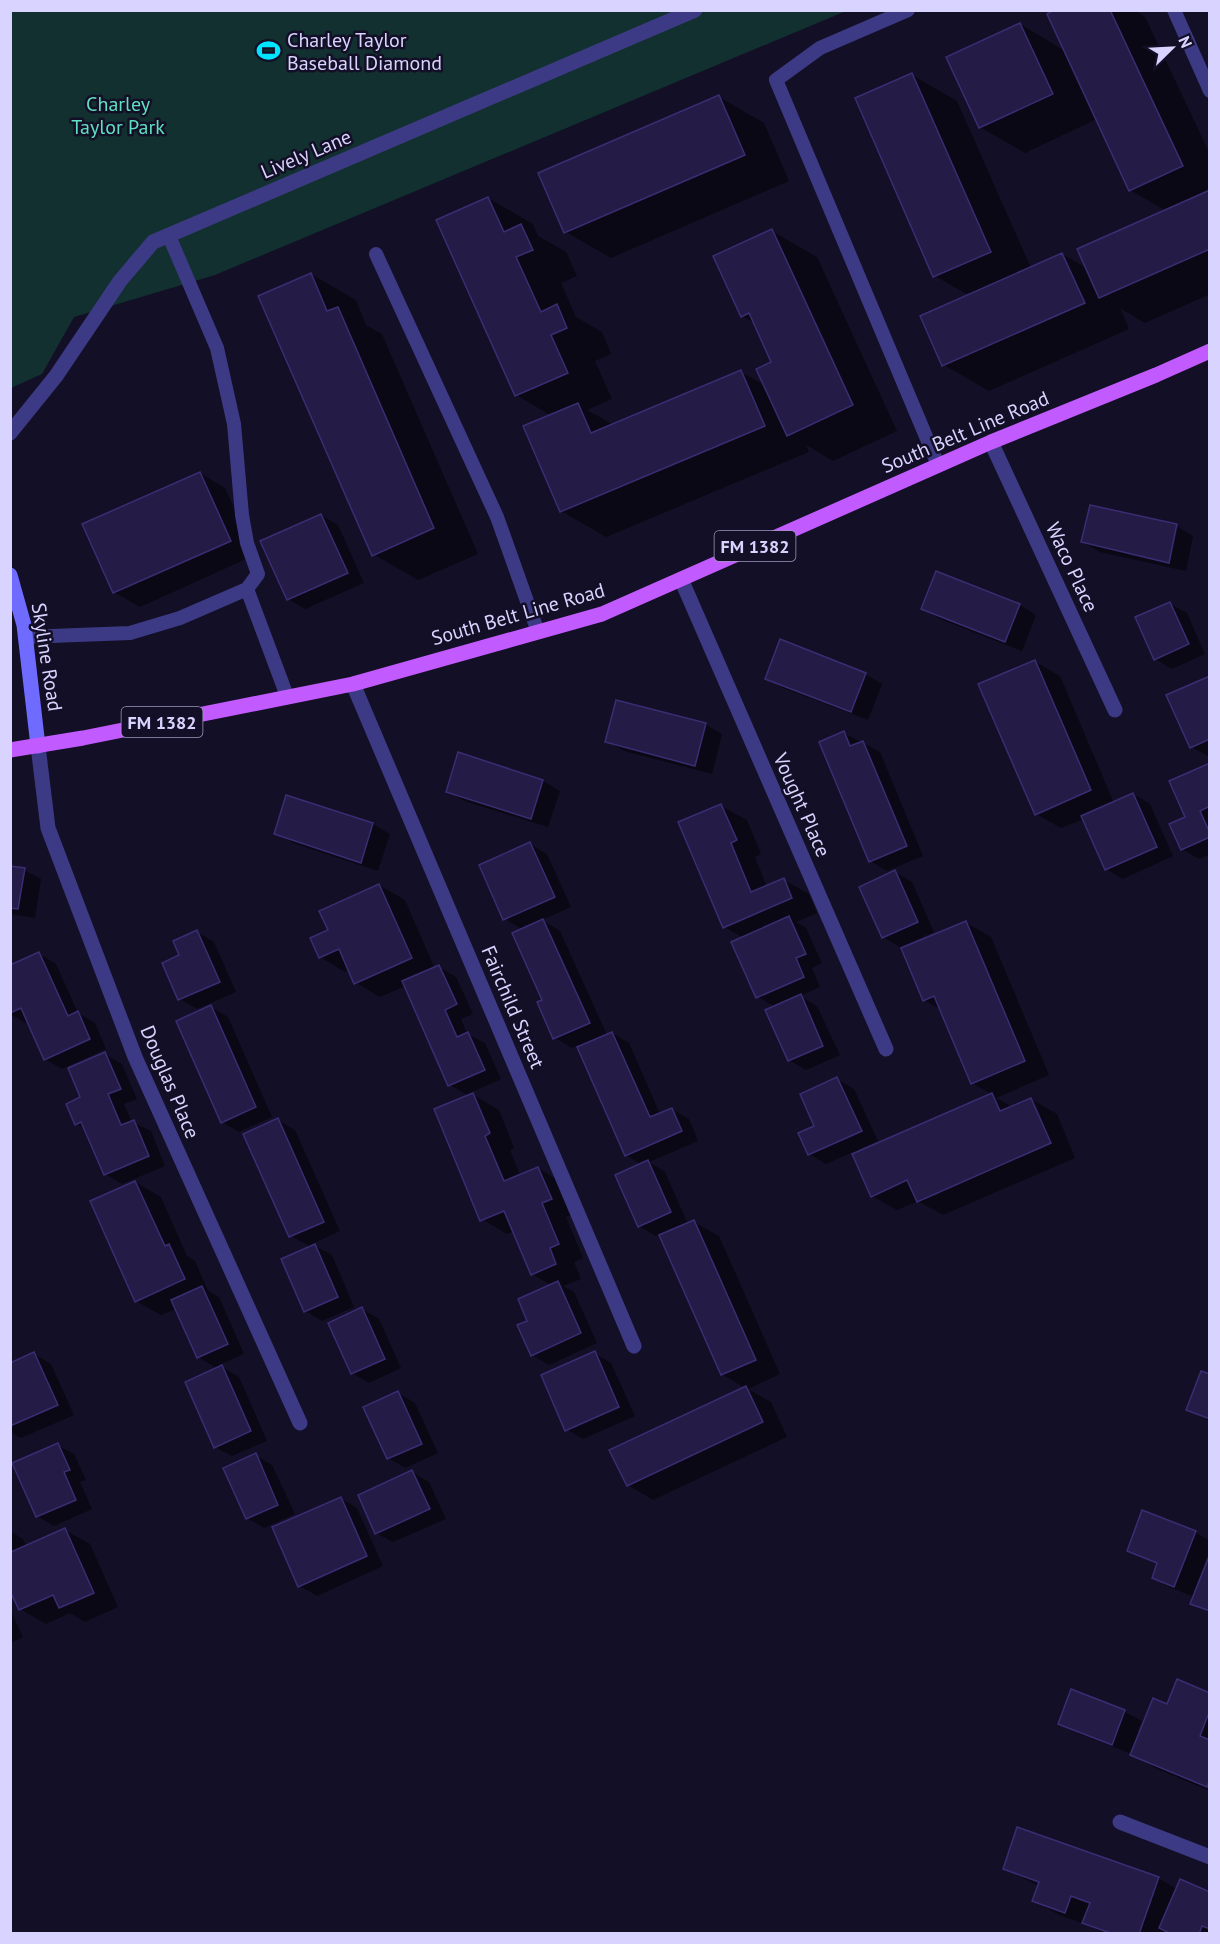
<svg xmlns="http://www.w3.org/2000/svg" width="1220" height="1944" viewBox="0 0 1220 1944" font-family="'PT Sans',sans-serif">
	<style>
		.green { fill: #12302f }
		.shadow { fill: #0007 }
		.building { fill: #241b47; stroke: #3b2d73; stroke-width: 1.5 }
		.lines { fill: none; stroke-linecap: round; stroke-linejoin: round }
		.lane { stroke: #3d3a85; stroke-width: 14 }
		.street { stroke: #3d3a85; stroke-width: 15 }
		.secondary { stroke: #6f6bff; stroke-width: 15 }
		.primary { stroke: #c25bff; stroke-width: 15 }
		.labels { text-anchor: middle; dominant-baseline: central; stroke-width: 5; stroke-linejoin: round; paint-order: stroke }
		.shield { fill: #130f26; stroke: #9e99be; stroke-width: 1.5 }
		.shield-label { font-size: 18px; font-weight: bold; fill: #d9d4ff }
		.poi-label { font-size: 20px; fill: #d9d4ff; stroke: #130f26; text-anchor: start }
		.park-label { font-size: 20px; fill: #5fe0c0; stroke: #130f26 }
		.street-label { font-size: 20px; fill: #d9d4ff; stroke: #130f26 }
	</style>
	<rect width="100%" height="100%" fill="#130f26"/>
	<path class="green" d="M10,11h836l-631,264 -141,42 -32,57 -31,14z"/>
	<g class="shadow">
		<path d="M1058,10h77l10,7 65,137v140l-65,29 -25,-15 9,21 -140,62 -45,-26 26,-69 -35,-20 -23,-201 45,26 74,167 31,-14 26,15 78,-58 -36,-21 -33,-71 -72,34 -45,-26 40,-103 45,27z"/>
		<path d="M719,97l45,26 25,58 -178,77 -45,-26z"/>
		<path d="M488,198l45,26 5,12 28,16 11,24 -16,7 15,34 26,15 9,22 -16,7 17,38 -25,11 27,15 127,-53 25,14 7,-23 -18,-39 -13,-8 30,-85 45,26 80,174 -64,30 -27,-16 3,7 -203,85 -45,-26 -9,-95 -36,-21z"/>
		<path d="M311,274l45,26 10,25 16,9 96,220 -60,26 -45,-26z"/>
		<path d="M200,473l25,15 30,67 -115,52 -26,-15z"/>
		<path d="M321,515l17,10 26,58 -59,26 -17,-10z"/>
		<path d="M1176,526l17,10 -7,35 -86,-19 -17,-10z"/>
		<path d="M1170,604l17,9 18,41 -33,15 -17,-10z"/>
		<path d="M1020,605l16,10 -14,36 -82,-32 -17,-10z"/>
		<path d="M1034,661l26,15 54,127 19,-9 17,10 23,52 -50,23 -17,-10 -22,-50 -23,9 -25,-14z"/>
		<path d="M865,674l17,10 -14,36 -85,-32 -16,-10z"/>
		<path d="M1210,678v78h-2l-17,-9z"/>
		<path d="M705,724l17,10 -10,40 -88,-23 -17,-10z"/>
		<path d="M844,733l36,19 43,104 -36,15 -17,-10z"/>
		<path d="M459,754l84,27 17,10 -12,36 -84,-26 -16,-10z"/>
		<path d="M1210,764v90l-11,5 -17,-10 5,-31z"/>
		<path d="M287,796l86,28 17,10 -12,37 -85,-28 -17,-10z"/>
		<path d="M721,806l26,14 14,34 -6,3 12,30 17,-7 25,14 8,19 -21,9 10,6 16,35 -10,5 8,19 -20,9 17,10 23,49 -34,15 -17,-10 -22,-49 8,-4 -17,-10 -14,-59 -20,-11z"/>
		<path d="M530,844l17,10 24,53 -29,13 18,11 47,104 5,-2 17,10 31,71 12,-5 17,10 9,22 -49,21 16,10 23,52 6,-2 25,14 61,138 -32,15 23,13 16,35 -134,63 -25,-15 117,-97 -23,-14 -62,-140 -4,2 -17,-10 3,-61 -16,-10 -48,-110 -6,3 -17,-10 -32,-108 -18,-11z"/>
		<path d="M10,867l14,3 17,9 -6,39 -25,-4z"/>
		<path d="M895,872l17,10 22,50 -34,15 -17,-10z"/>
		<path d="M379,885l26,15 30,69 4,-2 17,10 17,37 -12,5 6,15 18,9 16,36 -31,14 29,17 15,38 -4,2 10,25 18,-7 25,15 13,31 -10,3 17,41 -9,4 7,17 -18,7 11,6 23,51 -48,22 -17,-10 19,-70 -19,-11 -18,-43 -7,3 -25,-15 -13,-123 -19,-11 -44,-99 -26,11 -25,-15 -6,-12 -4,2 -25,-15 10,-26z"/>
		<path d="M965,922l26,15 58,138 -53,23 17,9 18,-8 26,15 18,44 -132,57 -25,-14 -21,9 -25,-14 -19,-44 -27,12 -17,-10 7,-27 21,-48 17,10 24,52 -18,8 1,3 132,-57 -21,-12 -30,-73 -18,-10z"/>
		<path d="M197,932l17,10 22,50 -39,17 -17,-10 1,-43z"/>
		<path d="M39,954l17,10 22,49 17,10 11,26 -44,20 -17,-10 -17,-37 -2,1 -16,-9v-47z"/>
		<path d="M211,1007l17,10 44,100 -33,15 -17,-10z"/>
		<path d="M105,1054l17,10 15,35 -13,5 8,18 19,9 14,35 -43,18 -17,-10 -19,-45 -10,-5 6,-26z"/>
		<path d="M278,1120l17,10 45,101 -28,13 20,11 22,52 -32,14 -17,-10 6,-64 -20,-11z"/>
		<path d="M135,1182l26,15 26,59 8,5 13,30 11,6 25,57 -25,11 20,12 28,64 -35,15 -17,-9 3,-78 -20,-12 -22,-48 -15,6 -25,-14z"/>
		<path d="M362,1309l17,10 22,49 -32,15 -17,-10z"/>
		<path d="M594,1353l17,10 24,53 -52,23 -17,-10z"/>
		<path d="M34,1354l17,10 23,51 -53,23 -11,-6v-68z"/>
		<path d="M1210,1376v45l-22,-12z"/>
		<path d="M398,1393l17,10 23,50 -33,15 -17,-10z"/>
		<path d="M57,1445l17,9 12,26 -6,2 12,27 -38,17 -17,-10z"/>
		<path d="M255,1455l17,10 23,49 -31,14 -17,-10z"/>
		<path d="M412,1472l17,10 17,37 -53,23 -17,-9z"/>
		<path d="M340,1498l17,10 26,58 -66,30 -17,-10z"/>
		<path d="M65,1530l25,14 28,63 -33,15 -15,-9 -24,11 -26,-15 -10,-22v-56l13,8 4,8z"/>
		<path d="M1195,1532l15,9v8l-18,47 -21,-8 -17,-10 4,-13 -29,-14z"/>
		<path d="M10,1609l13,28 -13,6z"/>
		<path d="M1072,1691l53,21 17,9 -4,10 3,1 27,-26 42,-12v97l-53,-22 -25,-15 -55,-21 -17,-10z"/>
		<path d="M1004,1868l154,10 19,11 33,4v41h-106l-13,-8 -32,-11 -25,-15 5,-14z"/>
	</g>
	<g class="building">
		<path d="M1054,10h56l73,156 -54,25 -82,-177z"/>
		<path d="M1020,23l33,71 -74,34 -33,-71z"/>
		<path d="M912,73l79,179 -58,25 -78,-179z"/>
		<path d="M719,95l26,60 -181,78 -26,-60z"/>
		<path d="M1210,190v59l-111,49 -22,-49z"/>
		<path d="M488,197l16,35 17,-8 12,26 -17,7 25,55 16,-8 10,24 -16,7 17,38 -53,23 -79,-176z"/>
		<path d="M772,229l81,176 -66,31 -31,-67 15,-7 -22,-49 -8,4 -28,-61z"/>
		<path d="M1062,253l23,50 -143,63 -22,-50z"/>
		<path d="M311,273l16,38 11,-4 96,221 -62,28 -114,-260z"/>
		<path d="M741,370l24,56 -205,86 -37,-86 55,-23 13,30z"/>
		<path d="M200,472l31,69 -118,52 -31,-69z"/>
		<path d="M1090,505l87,19 -8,39 -88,-21z"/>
		<path d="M321,514l27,59 -61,27 -27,-59z"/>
		<path d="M936,571l84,33 -15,38 -84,-33z"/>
		<path d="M1170,602l19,42 -35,16 -19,-43z"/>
		<path d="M780,639l86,34 -15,39 -86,-33z"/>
		<path d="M1035,660l56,130 -56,25 -57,-131z"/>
		<path d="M1210,676v63l-20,9 -24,-53z"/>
		<path d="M616,700l90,23 -11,43 -90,-24z"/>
		<path d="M844,731l6,15 13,-5 44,105 -38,16 -50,-120z"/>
		<path d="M458,752l85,28 -12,39 -85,-27z"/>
		<path d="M1210,763v43l-10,5 10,22v4l-29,13 -12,-26 16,-7 -16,-36z"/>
		<path d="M1133,793l24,54 -52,23 -24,-54z"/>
		<path d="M286,795l87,28 -12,40 -87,-29z"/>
		<path d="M721,804l16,36 -6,3 20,49 33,-14 8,20 -69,30 -45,-106z"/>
		<path d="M530,842l25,55 -52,23 -24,-55z"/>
		<path d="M10,866l15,2 -7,41 -8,-1z"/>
		<path d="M895,870l23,52 -36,16 -23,-51z"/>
		<path d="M379,884l33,74 -58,26 -15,-35 -20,9 -9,-20 18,-8 -9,-19z"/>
		<path d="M789,916l17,38 -10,4 8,19 -48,21 -25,-56z"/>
		<path d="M543,919l47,104 -37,16 -16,-37 5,-2 -30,-67z"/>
		<path d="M966,921l59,140 -54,23 -37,-88 -11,5 -22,-53z"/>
		<path d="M197,930l23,52 -42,18 -16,-37 17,-8 -6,-14z"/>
		<path d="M39,952l29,64 10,-5 12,28 -46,21 -23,-52 -11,5v-48z"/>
		<path d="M439,965l18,39 -12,6 12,27 11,-5 17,38 -37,16 -46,-105z"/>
		<path d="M801,994l22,52 -35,15 -23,-51z"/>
		<path d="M211,1005l45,102 -35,16 -45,-102z"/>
		<path d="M612,1032l38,85 22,-9 10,23 -57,25 -48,-109z"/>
		<path d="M105,1052l16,37 -13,5 13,31 13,-5 15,36 -45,19 -23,-53 -6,3 -9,-21 14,-7 -12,-29z"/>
		<path d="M837,1077l25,54 -54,24 -10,-22 16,-7 -14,-32z"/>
		<path d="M473,1093l17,40 -5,3 19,45 34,-14 14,32 -10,4 17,41 -9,4 6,16 -25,11 -27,-64 -24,10 -46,-112z"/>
		<path d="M992,1093l8,18 31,-13 20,45 -134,59 -10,-22 -36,17 -19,-43z"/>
		<path d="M278,1118l46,104 -35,15 -46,-103z"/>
		<path d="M648,1160l23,52 -33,15 -23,-52z"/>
		<path d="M135,1181l30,65 4,-2 16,35 -50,23 -45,-101z"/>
		<path d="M694,1220l62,140 -35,15 -62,-140z"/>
		<path d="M315,1244l23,53 -34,15 -23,-53z"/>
		<path d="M558,1281l23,52 -50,23 -14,-31 10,-4 -9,-22z"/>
		<path d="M202,1286l26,58 -31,14 -26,-58z"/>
		<path d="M362,1307l23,52 -34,15 -23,-51z"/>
		<path d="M595,1351l24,56 -54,24 -24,-56z"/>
		<path d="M34,1352l24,53 -48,21v-63z"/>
		<path d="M222,1365l29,66 -37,17 -29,-66z"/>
		<path d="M1201,1371l9,3v45l-24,-9z"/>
		<path d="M746,1386l17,36 -136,64 -18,-36z"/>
		<path d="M398,1391l24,53 -35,15 -24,-52z"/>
		<path d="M58,1443l12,27 -6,2 12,28 -40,17 -24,-54z"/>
		<path d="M256,1453l22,52 -32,14 -23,-51z"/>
		<path d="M412,1470l18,39 -55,25 -17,-39z"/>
		<path d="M341,1497l26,59 -69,31 -26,-60z"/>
		<path d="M1142,1510l54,21 -22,56 -22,-9 5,-15 -30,-12z"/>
		<path d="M65,1528l29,65 -35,15 -6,-13 -34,15 -9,-19v-41l1,2z"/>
		<path d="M1210,1554v57l-20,-7z"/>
		<path d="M1177,1679l33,14v23l-2,-1 -8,21 10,4v40l-3,7 -77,-32 23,-57 14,6z"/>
		<path d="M1071,1689l54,21 -13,35 -54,-21z"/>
		<path d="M1017,1827l142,50 -20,57h-26l-31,-11 8,-20 -19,-7 -6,17 -33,-12 7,-19 -36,-13z"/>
		<path d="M1180,1879l30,13v37l-8,-3 -3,8h-28l-12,-6z"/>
	</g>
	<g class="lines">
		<g class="lane">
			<path d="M908,10l-88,38 -44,32 162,385"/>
			<path d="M1174,10l36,81"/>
			<path d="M376,254l121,263 41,115"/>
			<path d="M247,589l40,107"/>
			<path d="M25,637l105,-4 50,-15 67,-29 11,-15 -11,-31 -5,-28 -8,-91 -17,-76 -48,-112"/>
		</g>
		<g class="street">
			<path d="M10,433l46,-57 64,-95 33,-39 542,-232"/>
			<path d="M991,442l124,268"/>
			<path d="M681,579l205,470"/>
			<path d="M353,684l281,662"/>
			<path d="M38,746l10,82 87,229 165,366"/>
			<path d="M1120,1822l90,35"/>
		</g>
		<path class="secondary" d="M10,575l14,50 14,121"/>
		<path class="primary" d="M10,750l73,-12 270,-54 249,-70 389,-172 165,-67 54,-24"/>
	</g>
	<defs>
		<symbol id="stadium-bare" viewBox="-9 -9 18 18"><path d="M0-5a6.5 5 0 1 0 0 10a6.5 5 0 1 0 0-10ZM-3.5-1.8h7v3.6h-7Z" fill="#00e5ff" stroke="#130f26" stroke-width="2.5" paint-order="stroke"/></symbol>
	</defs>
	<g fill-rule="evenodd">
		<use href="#stadium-bare" x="252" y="34" width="33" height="33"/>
	</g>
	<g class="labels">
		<g class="shield">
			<rect x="714.5" y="531" width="81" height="30" rx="4.5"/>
			<rect x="121.5" y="707" width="81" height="30" rx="4.5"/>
		</g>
		<g class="shield-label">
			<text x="755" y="546">FM 1382</text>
			<text x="162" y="722">FM 1382</text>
		</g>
		<g class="poi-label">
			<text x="287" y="40">Charley Taylor<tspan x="287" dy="23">Baseball Diamond</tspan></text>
		</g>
		<g class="park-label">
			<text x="118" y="104">Charley<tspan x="118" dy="23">Taylor Park</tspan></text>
		</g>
		<g class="street-label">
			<text transform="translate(306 154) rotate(-23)">Lively Lane</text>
			<text transform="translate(965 432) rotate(-23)">South Belt Line Road</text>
			<text transform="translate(1072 567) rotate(65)">Waco Place</text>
			<text transform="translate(518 614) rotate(-16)">South Belt Line Road</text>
			<text transform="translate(47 657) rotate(81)">Skyline Road</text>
			<text transform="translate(802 805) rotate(66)">Vought Place</text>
			<text transform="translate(513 1007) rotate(67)">Fairchild Street</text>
			<text transform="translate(170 1082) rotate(67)">Douglas Place</text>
		</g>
	</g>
	<rect width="1220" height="1944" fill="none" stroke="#d9d4ff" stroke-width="24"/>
	<g transform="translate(1172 48) rotate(66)" stroke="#130f26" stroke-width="4.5" paint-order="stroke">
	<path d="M0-4.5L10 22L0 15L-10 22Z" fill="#d9d4ff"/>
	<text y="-9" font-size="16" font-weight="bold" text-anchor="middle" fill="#d9d4ff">N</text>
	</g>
</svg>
